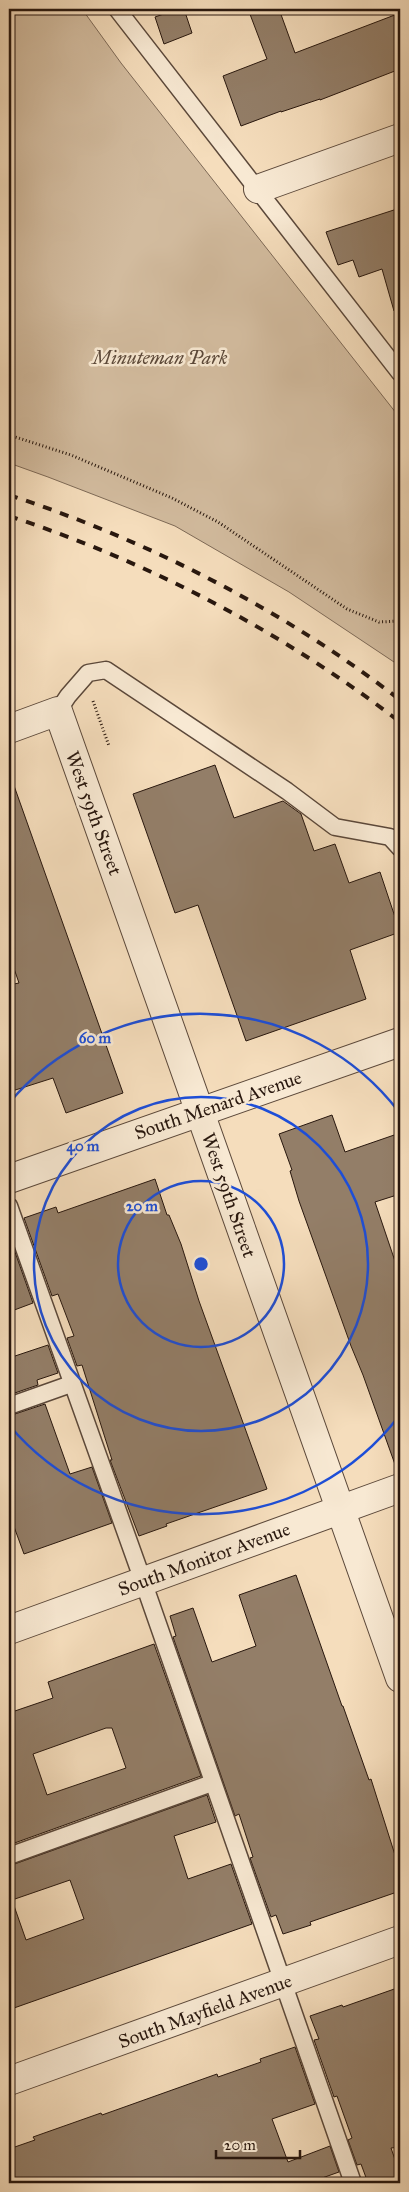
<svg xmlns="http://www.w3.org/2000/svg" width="409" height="2192" viewBox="0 0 409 2192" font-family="'IM FELL Great Primer',serif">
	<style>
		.green { fill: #d2bb9e; stroke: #7d6956 }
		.building { fill: #937e68; stroke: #28170e; fill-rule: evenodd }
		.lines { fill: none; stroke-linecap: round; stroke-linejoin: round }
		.lane-casing { stroke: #5b483a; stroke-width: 19 }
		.street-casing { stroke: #5b483a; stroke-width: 30 }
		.path { stroke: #28170e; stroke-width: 3; stroke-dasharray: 1 2.5; stroke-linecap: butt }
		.lane { stroke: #f8e9d3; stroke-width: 16 }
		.street { stroke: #f8e9d3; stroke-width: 28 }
		.rail { stroke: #28170e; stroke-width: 4; stroke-dasharray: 9 9; stroke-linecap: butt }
		.ring { fill: none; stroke: #1d4ed8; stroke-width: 2.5 }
		.labels { text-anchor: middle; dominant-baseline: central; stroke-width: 5; stroke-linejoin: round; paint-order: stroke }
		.park-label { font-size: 19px; font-style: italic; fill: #5b4839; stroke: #f8e9d3 }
		.street-label { font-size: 19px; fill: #28170e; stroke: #f8e9d3 }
		.centre { fill: #1d4ed8; stroke: #f8e9d3; stroke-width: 2.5 }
		.ring-label { font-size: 15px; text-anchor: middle; font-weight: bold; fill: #1d4ed8; stroke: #f8e9d3; stroke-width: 5; stroke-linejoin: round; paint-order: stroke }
	</style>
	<rect width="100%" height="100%" fill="#f5ddbc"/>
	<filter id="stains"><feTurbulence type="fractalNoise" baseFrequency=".004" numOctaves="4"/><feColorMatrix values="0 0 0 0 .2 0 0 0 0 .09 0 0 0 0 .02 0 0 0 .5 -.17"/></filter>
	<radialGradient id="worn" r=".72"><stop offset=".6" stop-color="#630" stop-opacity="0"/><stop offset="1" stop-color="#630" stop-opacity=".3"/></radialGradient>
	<path class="green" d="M9,9h73l39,54 279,355v248l-111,-74 -114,-66 -127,-49 -39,-14z"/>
	<g class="building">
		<path d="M178,9h6l8,24 -28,11 -9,-27z"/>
		<path d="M248,9h31l16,44 105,-40v56l-80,31v-1l-39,13v-1l-40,15 -18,-50 44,-17z"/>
		<path d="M400,208v102l-6,1 -12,-42 -23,8 -6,-17 -15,5 -12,-33z"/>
		<path d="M215,765l19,53 49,-17 18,13 13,37 21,-7 14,39 31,-11 20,60 -50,18 16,49 -120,42 -48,-136 -23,8 -42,-119z"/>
		<path d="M9,780h3l111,313 -57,20 -13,-35 -44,14v-107l10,-2 -10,-29z"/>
		<path d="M332,1115l13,37 55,-19v61l-25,8 25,74v194h-3l-34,-95 -12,-29 -52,-145 -9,-30 2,-1 -13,-36z"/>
		<path d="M155,1179l12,36h2l12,29 18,57 68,188 -101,35 1,2 -28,10 -29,-76h2l-30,-95 -5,1 -10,-28 7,-2 -16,-42 -6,2 -28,-78 32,-11 2,6z"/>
		<path d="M9,1235l24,68 -24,9z"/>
		<path d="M48,1345l10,28 -21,7 1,5 -29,10v-37z"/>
		<path d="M45,1404l25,70 22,-7 20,56 -88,31 -15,-41v-97z"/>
		<path d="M296,1575l46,131h1l26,74 2,-1 24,76 5,-2v38l-90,31 1,3 -28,9 -7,-19 -5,2 -21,-59 3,-1 -14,-43 -4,2 -62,-179 3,-1 -6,-20 23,-8 19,54 44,-16 -17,-51z"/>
		<path d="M154,1644l47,132 -192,69v-132l44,-15 -5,-16zM106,1728h6l14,40 -79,27 -14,-41z"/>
		<path d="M207,1795l9,27 -42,14 14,43 43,-15 21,60 -238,84 -5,-17v-125zM70,1880l14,39 -58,21 -14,-40z"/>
		<path d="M400,1987v160l-9,1 9,26v9h-32l-7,-19 -4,1 -9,-25 4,-2 -15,-42 -3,1 -20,-57 5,-1 -9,-23 32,-11 1,2z"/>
		<path d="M295,2047l20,57 -43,15 16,43 42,-16 9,26 -31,11h-299v-34l26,-9 -2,-3 68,-24 1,2 115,-41 1,3 43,-15 -1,-3z"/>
	</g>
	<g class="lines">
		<defs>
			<g id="lane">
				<path d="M117,9l283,364"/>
				<path d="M58,711l10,-15 20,-23 18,-3 181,121 48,36 55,10 10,11"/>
				<path d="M9,1206l134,375 210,602"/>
				<path d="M9,1406l62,-22"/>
				<path d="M9,1856l203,-73"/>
			</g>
			<g id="street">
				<path d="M258,189l142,-51"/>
				<path d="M9,729l49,-18 342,967"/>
				<path d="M9,1179l391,-137"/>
				<path d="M9,1630l391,-142"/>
				<path d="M9,2081l391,-141"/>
			</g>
		</defs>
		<use href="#lane" class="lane-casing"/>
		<use href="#street" class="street-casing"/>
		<g class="path">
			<path d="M9,435l62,20 101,43 46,24 129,87 32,13 21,-1"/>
			<path d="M93,701l16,45"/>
		</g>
		<use href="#lane" class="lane"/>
		<use href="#street" class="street"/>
		<g class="rail">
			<path d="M9,495c140,46 275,115 391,205"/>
			<path d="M9,516c140,46 274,116 391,206"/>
		</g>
	</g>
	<g class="ring">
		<circle cx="201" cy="1264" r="83"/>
		<circle cx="201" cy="1264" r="167"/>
		<path d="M399 1416A250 250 0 0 1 9 1425M9 1103A250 250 0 0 1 399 1112"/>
	</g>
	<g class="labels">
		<g class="park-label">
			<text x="160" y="357">Minuteman Park</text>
		</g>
		<g class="street-label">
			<text transform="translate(94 813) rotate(70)">West 59th Street</text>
			<text transform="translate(218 1105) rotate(-19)">South Menard Avenue</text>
			<text transform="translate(229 1195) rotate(71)">West 59th Street</text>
			<text transform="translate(204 1559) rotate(-20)">South Monitor Avenue</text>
			<text transform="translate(205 2011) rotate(-20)">South Mayfield Avenue</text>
		</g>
	</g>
	<circle cx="201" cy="1264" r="8" class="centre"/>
	<g class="ring-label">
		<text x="95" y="1043">60 m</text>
		<text x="83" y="1151">40 m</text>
		<text x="142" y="1211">20 m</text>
	</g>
	<rect width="409" height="2192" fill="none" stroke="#f5ddbc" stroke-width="30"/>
	<rect x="10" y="10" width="389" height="2172" fill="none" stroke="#28170e" stroke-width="2.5"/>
	<rect x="15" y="15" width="379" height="2162" fill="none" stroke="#28170e"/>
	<path d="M216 2150v8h84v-8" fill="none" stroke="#28170e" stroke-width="2.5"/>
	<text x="224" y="2150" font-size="15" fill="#28170e" stroke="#f8e9d3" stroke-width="4" paint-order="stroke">20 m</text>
	<rect width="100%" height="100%" filter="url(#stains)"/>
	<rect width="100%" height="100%" fill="url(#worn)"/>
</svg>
